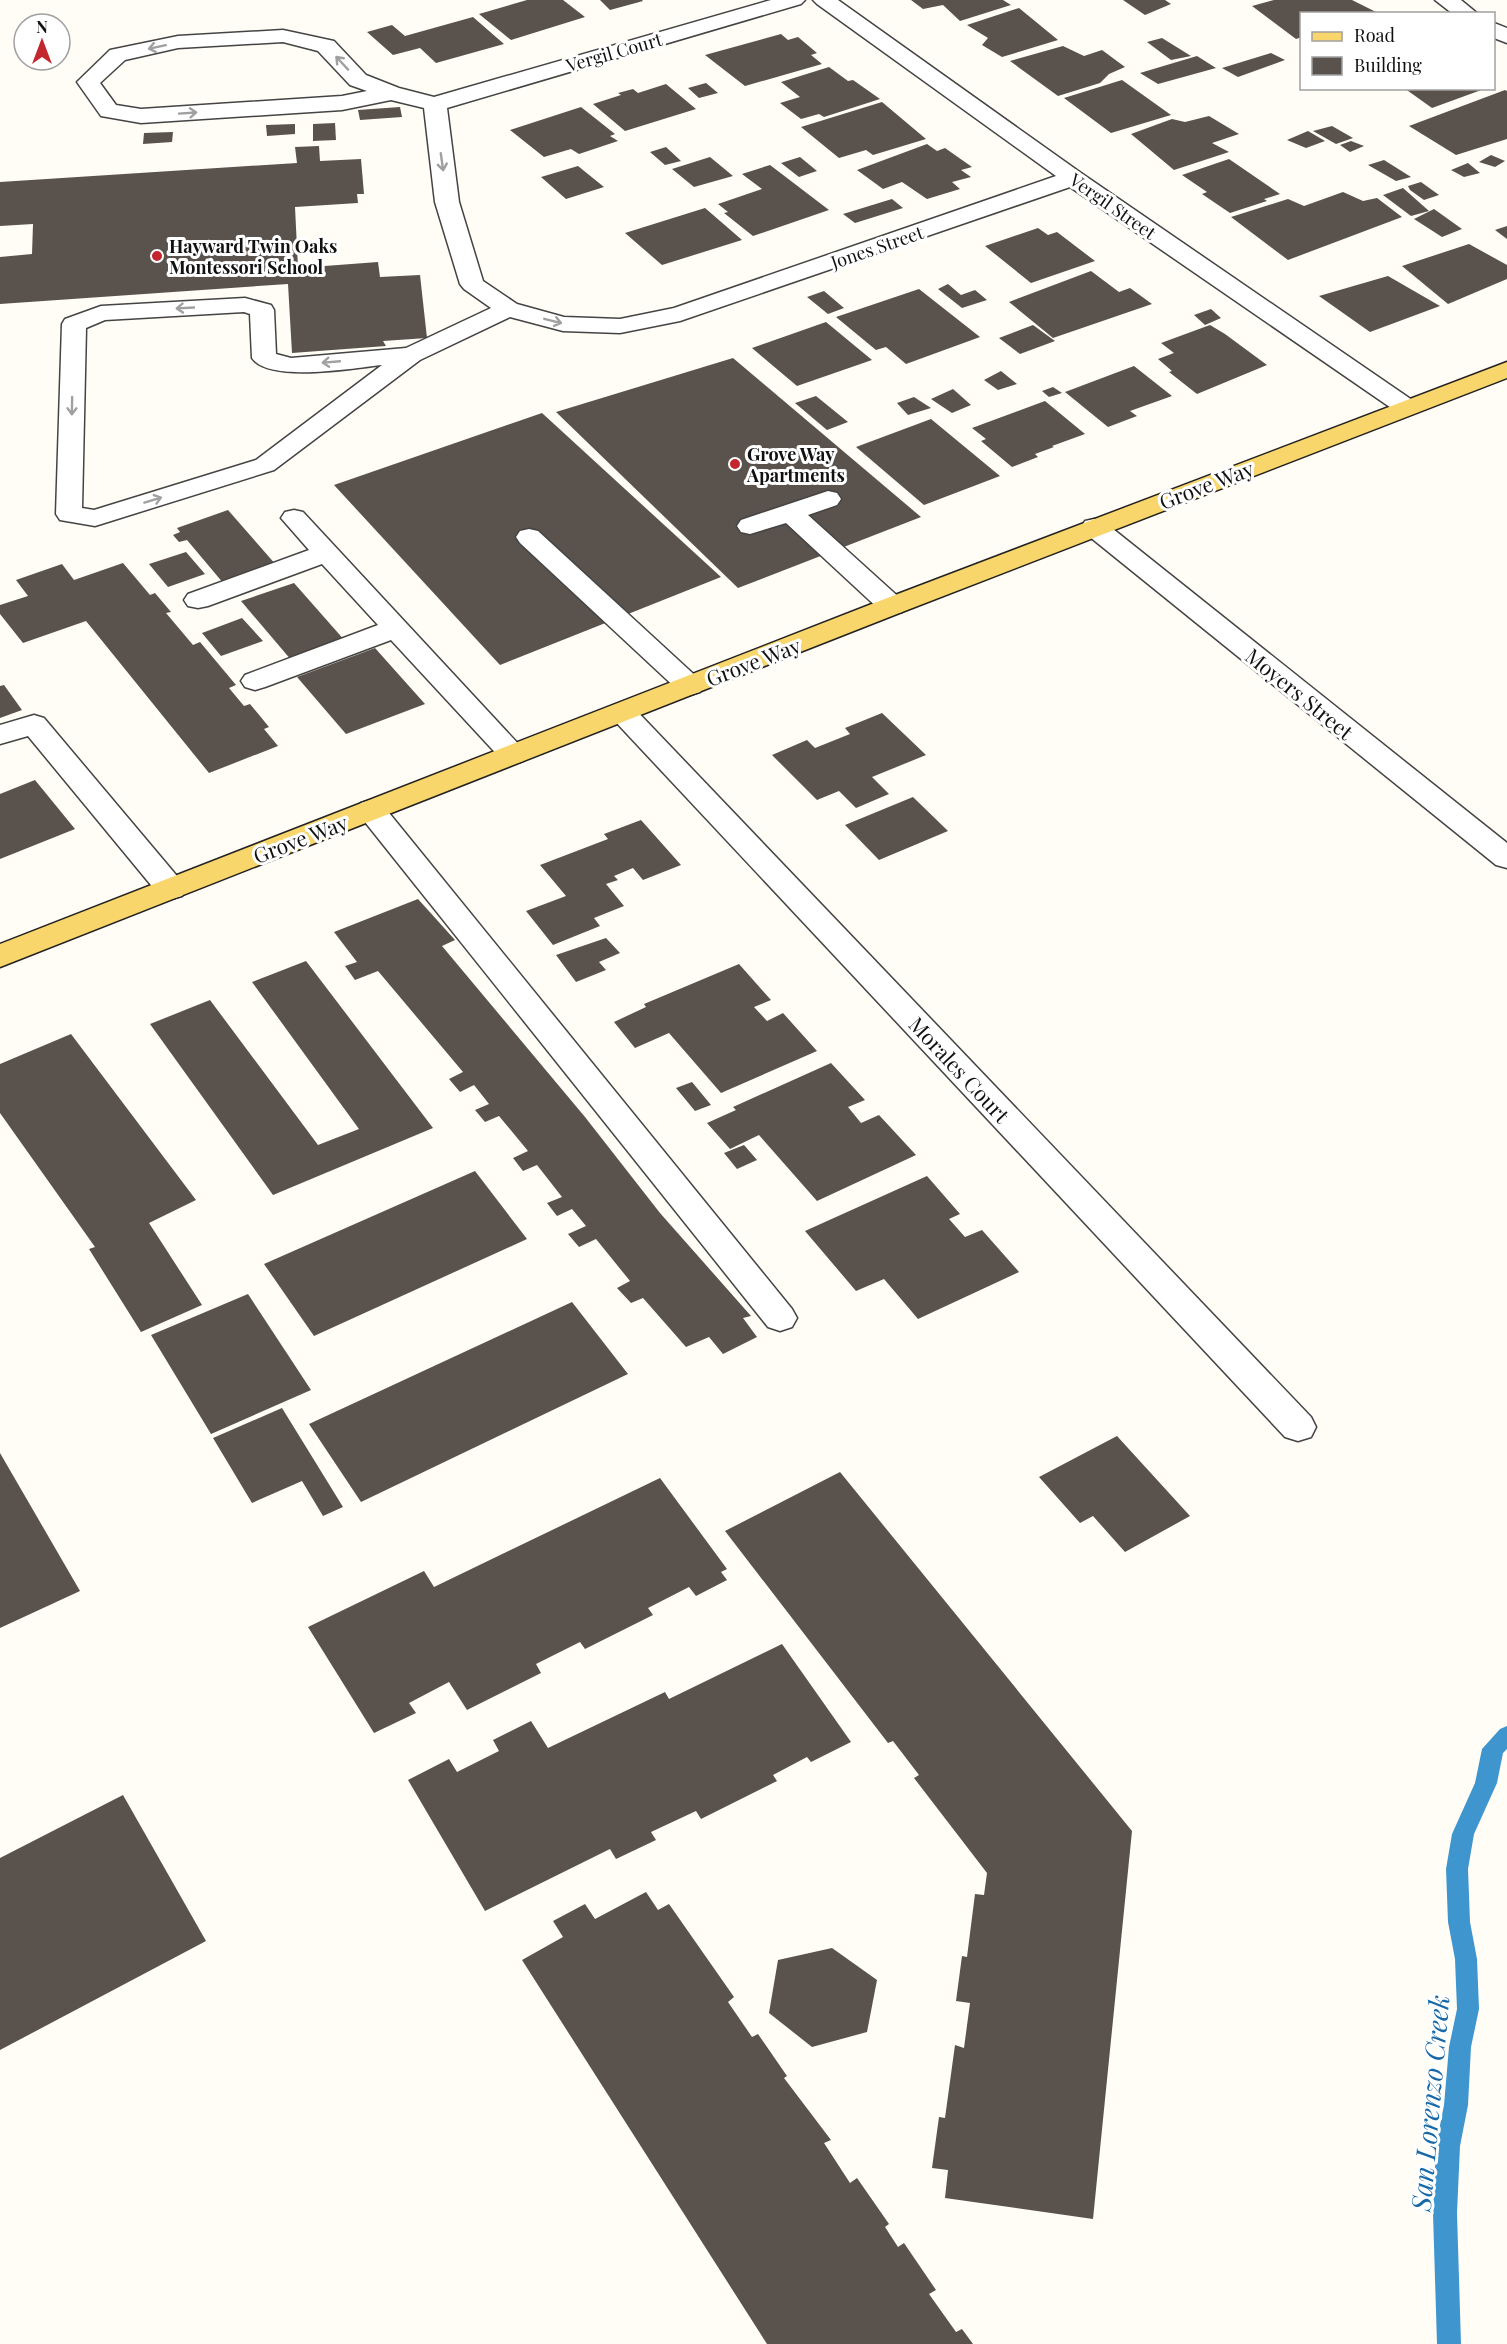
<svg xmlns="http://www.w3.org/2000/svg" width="1507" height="2344" viewBox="0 0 1507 2344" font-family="'Playfair Display',serif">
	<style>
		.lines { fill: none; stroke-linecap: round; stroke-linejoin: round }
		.stream { fill: #3f96cf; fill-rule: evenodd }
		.building { fill: #5a524d }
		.minor-casing { stroke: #444; stroke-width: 3 }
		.major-casing { stroke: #222; stroke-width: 3 }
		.minor { fill: #fff; fill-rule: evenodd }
		.major { fill: #f9d66b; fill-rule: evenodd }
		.oneway { stroke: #a0a0a0 }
		.poi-dot { fill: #c4262e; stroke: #fff; stroke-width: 2 }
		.labels { text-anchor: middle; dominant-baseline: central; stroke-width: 6; stroke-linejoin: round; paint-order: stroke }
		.far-street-label { font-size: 18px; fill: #111; stroke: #fff }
		.far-poi-label { font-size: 18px; font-weight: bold; fill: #111; stroke: #fff; text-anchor: start }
		.street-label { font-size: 21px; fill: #111; stroke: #fff }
		.near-water-label { font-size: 27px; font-style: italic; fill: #1768a6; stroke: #fff }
	</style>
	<rect width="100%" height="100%" fill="#fffdf5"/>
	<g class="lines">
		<path class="stream" d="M1507,1726v23l-4,4 -6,30 -23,51 -6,35 2,53 7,37 2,50 -8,38 -3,58 -8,41 -3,67 4,131h-24l-4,-131 3,-67 8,-41 5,-58 8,-38 -2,-50 -7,-37 -2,-53 6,-35 23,-51 7,-34 18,-20z"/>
	</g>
	<g class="building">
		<path d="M527,0h36l22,17 -74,23 -32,-26z"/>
		<path d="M600,0h42l1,1 -33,9z"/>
		<path d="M911,0h92l8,5 -51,16 -17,-16 -20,4z"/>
		<path d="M1123,0h42l6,4 -26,11z"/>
		<path d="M1274,0h78l24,12 -74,2v23l-6,2 -44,-33z"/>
		<path d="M1019,8l39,32 -56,17 -20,-12 6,-7 -21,-13z"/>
		<path d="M473,17l31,27 -68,19 -16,-15 -27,7 -26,-23 25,-7 13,11z"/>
		<path d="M781,34l7,6 10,-3 19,16 -6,2 11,9 -77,22 -40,-31z"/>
		<path d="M1162,38l29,18 -20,4 -24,-18z"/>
		<path d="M1063,46l21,10 18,-6 23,17 -16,7 -9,9 -42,13 -48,-35z"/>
		<path d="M1271,53l14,7 -47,17 -16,-9z"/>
		<path d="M1197,56l19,12 -58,16 -18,-11z"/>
		<path d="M829,67l19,14 5,-1 27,19 -56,18 -5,-3 -18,5 -21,-16 20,-6 -19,-15z"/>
		<path d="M1122,80l49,35 -60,18 -47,-35z"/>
		<path d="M706,83l12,10 -19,5 -11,-10z"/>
		<path d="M666,84l30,25 -71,22 -32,-27 28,-9 -3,-2 15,-4 5,4z"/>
		<path d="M1404,88h80v1l-52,19z"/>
		<path d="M1505,90l2,1v48l-51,16 -47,-29z"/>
		<path d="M882,102l44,37 -53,16 -7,-5 -27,8 -38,-31z"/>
		<path d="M400,107l2,10 -42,3 -2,-10z"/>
		<path d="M581,107l34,27 -5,2 8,5 -39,13 -8,-5 -27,8 -34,-27z"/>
		<path d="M1209,116l30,18 -27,9 17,9 -55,18 -43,-36 41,-15 13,3z"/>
		<path d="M335,123l1,17 -23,1v-17z"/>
		<path d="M295,124v10l-28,2 -1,-11z"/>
		<path d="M1332,126l21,12 -17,6 -23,-13z"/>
		<path d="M1308,131l17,10 -19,7 -19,-8z"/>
		<path d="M173,132l-1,10 -29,2 1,-11z"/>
		<path d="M1351,141l13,5 -14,6 -10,-7z"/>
		<path d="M927,144l10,7 8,-3 27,19 -11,3 10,7 -19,5 8,7 -33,10 -25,-17 -19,7 -26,-19z"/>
		<path d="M319,146l1,15 41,-2 3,35h-7l1,9 -63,4 3,61 80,-6 2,15 40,-2 7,63 -44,3 3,5 -94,7 -4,-69 -288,20v-47l32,-3 1,-30 -33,2v-44l297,-19 -2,-16z"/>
		<path d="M666,147l15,14 -16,4 -15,-13z"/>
		<path d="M1491,155l14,6 -10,6 -16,-5z"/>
		<path d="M710,157l23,19 -39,11 -22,-18z"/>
		<path d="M800,157l17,14 -18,6 -18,-14z"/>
		<path d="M1229,159l51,35 -16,5 3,2 -37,12 -28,-19 5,-2 -25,-17z"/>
		<path d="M1384,160l8,5 19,12 -15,4 -28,-16z"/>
		<path d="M1468,163l12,10 -16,4 -13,-7z"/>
		<path d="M770,165l59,45 -76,26 -29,-23 4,-1 -10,-8 44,-15 -20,-15z"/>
		<path d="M578,166l26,21 -38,12 -25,-22z"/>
		<path d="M1421,182l18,13 -15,5 -14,-10 -2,-4z"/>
		<path d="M1403,188l26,23 -18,5 -28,-21z"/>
		<path d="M1343,192l20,9 14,-3 25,19 -114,43 -57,-43 57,-18 16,7z"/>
		<path d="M892,199l11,9 -48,15 -12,-9z"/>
		<path d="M705,208l37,32 -80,25 -37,-32z"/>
		<path d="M1434,209l28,20 -20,8 -28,-18z"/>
		<path d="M1507,226v13l-12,-9z"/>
		<path d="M1038,228l10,7 9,-3 38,29 -64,22 -46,-37z"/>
		<path d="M1469,244l38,21v14l-59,25 -46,-38z"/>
		<path d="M1091,271l28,21 11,-4 22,16 -99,34 -44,-36z"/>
		<path d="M1388,276l52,30 -70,26 -51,-36z"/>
		<path d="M948,284l13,11 14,-5 12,10 -25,8 -24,-19z"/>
		<path d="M919,289l61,48 -74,27 -20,-17 -10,3 -40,-33z"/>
		<path d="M824,291l20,17 -16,6 -21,-17z"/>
		<path d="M1211,309l10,9 -16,7 -11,-10z"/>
		<path d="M826,322l46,38 -75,26 -45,-38z"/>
		<path d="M1033,325l22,16 -35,13 -21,-16z"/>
		<path d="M1210,325l15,9 42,31 -70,29 -28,-22 3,-1 -14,-12 16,-6 -13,-10z"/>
		<path d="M733,358l188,159 -183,71 -182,-176z"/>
		<path d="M1134,366l38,30 -42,15 7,5 -29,11 -43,-35z"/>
		<path d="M1001,371l16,13 -19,6 -14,-10z"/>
		<path d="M1053,387l9,6 -13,4 -7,-6z"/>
		<path d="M953,389l18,16 -19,8 -21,-14z"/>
		<path d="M816,396l32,26 -21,8 -32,-27z"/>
		<path d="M914,397l17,11 -23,7 -11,-12z"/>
		<path d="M1045,401l40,33 -33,12 2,1 -19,7 3,3 -26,10 -31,-26 5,-2 -14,-11z"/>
		<path d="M542,413l179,164 -221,88 -166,-180z"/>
		<path d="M931,419l69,57 -76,29 -68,-58z"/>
		<path d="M228,510l49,56 -53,18 -37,-44 -8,2 -6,-7 7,-3 -3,-4z"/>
		<path d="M186,552l19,22 -37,13 -19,-23z"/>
		<path d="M123,563l27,32 5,-2 16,19 -5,1 27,32 7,-3 36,43 -7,3 15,18 6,-2 19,23 -5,2 14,17 -69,27 -123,-152 -63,22 -23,-29v-9l28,-9 -12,-16 46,-16 12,16z"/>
		<path d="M294,583l52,59 -54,19 -51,-60z"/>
		<path d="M242,618l21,23 -42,15 -19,-23z"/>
		<path d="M375,648l50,56 -79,30 -49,-57z"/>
		<path d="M4,685l18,25 -22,8v-32z"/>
		<path d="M882,713l44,42 -54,22 17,17 -33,14 -17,-17 -22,9 -45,-45 35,-15 8,8 35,-14 -5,-6z"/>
		<path d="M35,780l40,49 -75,30v-65z"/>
		<path d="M913,797l35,34 -69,29 -34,-35z"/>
		<path d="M641,820l40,45 -38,15 -10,-12 -19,8 4,4 -12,4 18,22 -30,12 6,8 -47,19 -27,-34 40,-15 -26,-31 68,-26 -4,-5z"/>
		<path d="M418,899l37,41 -13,6 143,171 75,96 91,103 -8,2 14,19 -34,17 -14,-17 -23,10 -43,-49 -12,5 -14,-15 13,-7 -34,-42 -17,8 -11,-13 18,-8 -14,-17 -15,7 -10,-13 15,-6 -25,-32 -14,6 -10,-13 15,-7 -29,-35 -14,6 -10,-12 14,-6 -15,-19 -14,7 -11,-13 14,-7 -85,-101 -23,9 -10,-14 12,-4 -23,-30z"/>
		<path d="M606,938l14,15 -21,9 7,8 -30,12 -20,-27z"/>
		<path d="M306,961l127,167 -160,67 -123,-171 60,-24 108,145 41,-16 -107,-147z"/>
		<path d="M739,964l32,36 -17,7 13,14 16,-8 34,38 -96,42 -52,-60 -34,15 -21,-26 32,-15 -2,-3z"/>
		<path d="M71,1034l125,166 -47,23 53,82 -61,27 -52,-83 6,-2 -95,-134v-49z"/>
		<path d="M831,1063l34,37 -17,7 13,16 18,-8 37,40 -99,46 -58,-66 -29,14 -23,-26 29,-13 -3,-3z"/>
		<path d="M692,1082l19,23 -16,6 -19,-23z"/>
		<path d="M744,1145l13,15 -20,9 -13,-16z"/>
		<path d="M475,1171l52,68 -213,97 -50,-72z"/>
		<path d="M927,1176l33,38 -11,5 16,18 17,-7 37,42 -101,47 -34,-40 -28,12 -51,-60z"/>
		<path d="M248,1294l63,96 -100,44 -60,-99z"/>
		<path d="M572,1302l56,72 -267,128 -52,-78z"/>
		<path d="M282,1408l61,99 -20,9 -21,-35 -50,22 -39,-65z"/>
		<path d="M1117,1436l73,80 -65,36 -32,-36 -13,7 -41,-46z"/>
		<path d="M0,1453l80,138 -80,37z"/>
		<path d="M840,1472l292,359 -39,388 -148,-21 3,-28 -16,-2 7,-51 6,1 10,-73 9,3 6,-45 -14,-2 6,-45 5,1 8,-63 9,1 3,-22 -73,-95 5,-3 -26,-34 -5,2 -163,-212z"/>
		<path d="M660,1478l67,91 -6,3 6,8 -31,16 -7,-9 -41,21 5,7 -68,34 -5,-7 -44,22 5,9 -74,37 -18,-28 -40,21 7,10 -42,20 -66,-106 116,-56 10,16z"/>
		<path d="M782,1644l69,98 -40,20 -4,-5 -34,18 4,6 -76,38 -5,-8 -45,21 5,8 -40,19 -6,-10 -125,62 -77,-131 41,-21 8,13 42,-21 -6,-11 38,-19 17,27 117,-56 4,7z"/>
		<path d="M123,1795l83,146 -206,109v-192z"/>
		<path d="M646,1892l12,18 11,-6 65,93 -6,5 24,35 6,-3 29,42 -3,2 47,62 -7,3 26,40 7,-5 32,46 -4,3 13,20 6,-4 32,47 -7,4 27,38 6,-3 11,15h-206l-245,-384 41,-23 -10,-16 32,-17 10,15z"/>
		<path d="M832,1948l45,32 -10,52 -55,15 -43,-34 9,-53z"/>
	</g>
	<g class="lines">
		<defs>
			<g id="minor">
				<path d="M771,0h34l-4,4 -354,104 12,94 24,79 34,23 47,13 56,2 54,-11 382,-132 -239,-172 -4,-4h25l243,173 334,229 4,5 -4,5 -9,3 -9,-3 -327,-225 -390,134 -60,12 -57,-2 -53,-14 -90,43 -146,110 -179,56 -35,-6 -4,-6 6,-190 3,-5 36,-13 144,-8 26,7 3,5 2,44 15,4 115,-10 85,-40 -27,-19 -4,-5 -25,-82 -11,-94 -33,-8 -49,10 -201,13 -40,-7 -24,-34 33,-32 68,-14 105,-6 51,11 32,34 33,13 35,9zM283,42l35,9 32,34 17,6 -25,5 -201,13 -25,-4 -16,-22 25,-23 53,-12zM244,312l6,2 2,44c17,25 102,10 130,7l-126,95 -162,50 -12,-2 4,-180 19,-8z"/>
				<path d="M1435,0h26l17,14h-25z"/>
				<path d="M1494,23l13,5v15l-13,-5z"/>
				<path d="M828,491l9,2 4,6 -4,6 -29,10 94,85 4,6 -4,6 -10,2 -10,-2 -96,-89 -36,11 -9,-2 -4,-6 4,-6z"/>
				<path d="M294,510l9,2 220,237 4,6 -4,6 -10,3 -10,-3 -112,-121 -126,47 -10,3 -10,-3 -4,-6 4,-6 133,-50 -56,-61 -114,42 -10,2 -10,-2 -4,-6 4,-6 121,-44 -28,-32 4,-6z"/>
				<path d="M1094,519l9,2 404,322v25l-11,-3 -411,-332 -4,-6 4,-6z"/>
				<path d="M529,529l9,2 162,149 4,6 -4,6 -10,3 -10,-3 -160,-149 -4,-6 4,-6z"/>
				<path d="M622,703l10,3 679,711 5,10 -5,10 -13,4 -13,-4 -673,-719 -4,-6 4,-6z"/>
				<path d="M34,715l10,3 138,164 4,7 -4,7 -11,3 -11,-3 -132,-160 -28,8v-19z"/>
				<path d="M371,800l10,3 411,506 5,9 -5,9 -12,4 -12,-4 -407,-510 -5,-7 5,-7z"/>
			</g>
			<path id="major" d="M1507,362v16l-605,234 -902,355v-23l882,-344z"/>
		</defs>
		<use href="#minor" class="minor-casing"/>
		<use href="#major" class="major-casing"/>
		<use href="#minor" class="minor"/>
		<use href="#major" class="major"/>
	</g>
	<defs><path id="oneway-shaft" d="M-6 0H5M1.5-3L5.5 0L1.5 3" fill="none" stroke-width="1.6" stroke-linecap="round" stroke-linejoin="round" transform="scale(1.5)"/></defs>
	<g class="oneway">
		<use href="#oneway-shaft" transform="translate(157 47) rotate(168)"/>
		<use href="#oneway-shaft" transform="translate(342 63) rotate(-133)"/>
		<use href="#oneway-shaft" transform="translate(188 113) rotate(-4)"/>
		<use href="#oneway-shaft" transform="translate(442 162) rotate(82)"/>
		<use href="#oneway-shaft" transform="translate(185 308) rotate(177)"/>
		<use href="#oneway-shaft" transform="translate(553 321) rotate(14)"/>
		<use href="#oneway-shaft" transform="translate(331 362) rotate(175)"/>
		<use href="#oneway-shaft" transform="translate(72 406) rotate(91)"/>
		<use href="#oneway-shaft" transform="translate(153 500) rotate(-17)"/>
	</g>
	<g class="poi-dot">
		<circle cx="157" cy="256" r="6"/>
		<circle cx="735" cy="464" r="6"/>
	</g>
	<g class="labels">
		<g class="far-street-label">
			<text transform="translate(614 52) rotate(-16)">Vergil Court</text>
			<text transform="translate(1113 206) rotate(35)">Vergil Street</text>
			<text transform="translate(877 247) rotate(-19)">Jones Street</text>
		</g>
		<g class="far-poi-label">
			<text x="169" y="246">Hayward Twin Oaks<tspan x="169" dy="21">Montessori School</tspan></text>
			<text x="747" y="454">Grove Way<tspan x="747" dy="21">Apartments</tspan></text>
		</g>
		<g class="street-label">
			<text transform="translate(1206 484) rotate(-21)">Grove Way</text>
			<text transform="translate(753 661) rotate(-21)">Grove Way</text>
			<text transform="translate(1300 693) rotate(39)">Moyers Street</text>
			<text transform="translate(300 838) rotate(-21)">Grove Way</text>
			<text transform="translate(960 1069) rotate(47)">Morales Court</text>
		</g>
		<g class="near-water-label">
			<text transform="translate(1429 2103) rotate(-85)">San Lorenzo Creek</text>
		</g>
	</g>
	<rect x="1300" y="12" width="195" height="78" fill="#ffffff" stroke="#a0a0a0" stroke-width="1.5"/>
	<rect x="1312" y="32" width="30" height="9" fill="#f9d66b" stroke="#a0a0a0" stroke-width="1.5"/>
	<text x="1354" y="42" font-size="18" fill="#111111">Road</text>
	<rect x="1312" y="57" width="30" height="18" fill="#5a524d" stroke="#a0a0a0" stroke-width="1.5"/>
	<text x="1354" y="72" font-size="18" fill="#111111">Building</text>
	<g transform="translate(42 42)"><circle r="28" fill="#ffffff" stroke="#a0a0a0" stroke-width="1.5"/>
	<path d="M0-4.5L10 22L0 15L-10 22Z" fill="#c4262e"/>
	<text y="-9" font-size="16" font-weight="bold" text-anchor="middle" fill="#111111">N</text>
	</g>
</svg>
